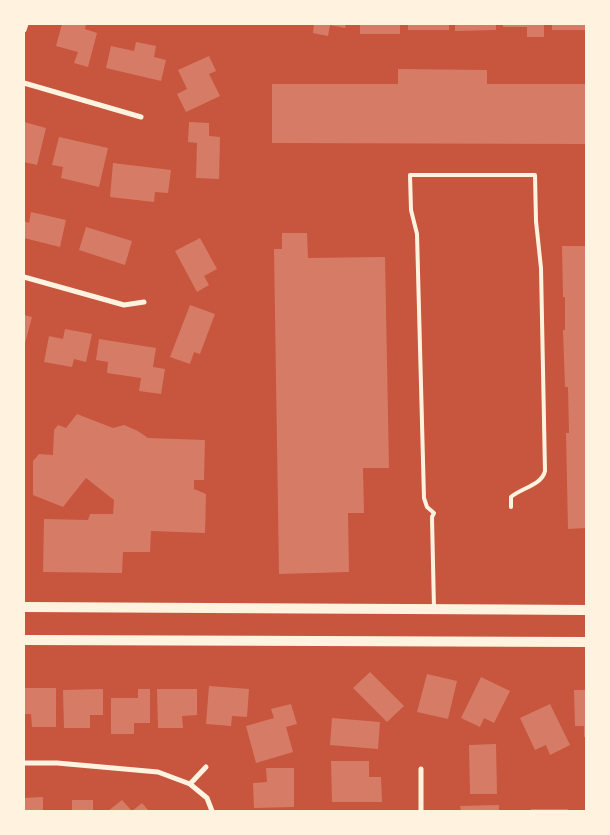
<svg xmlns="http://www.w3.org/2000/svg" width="610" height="835" viewBox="0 0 610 835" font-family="Rubik,sans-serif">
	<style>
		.building { fill: #d67c66 }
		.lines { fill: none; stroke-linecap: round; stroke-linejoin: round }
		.service { stroke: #fff3e0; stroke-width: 4 }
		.minor { stroke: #fff3e0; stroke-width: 5 }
		.secondary { stroke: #fff3e0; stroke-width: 10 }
	</style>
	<rect width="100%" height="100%" fill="#c8553d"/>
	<g class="building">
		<path d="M62,24h24l-1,5 12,4 -9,34 -14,-4 4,-11 -22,-6z"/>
		<path d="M314,24h32l-1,4 -15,-3 -2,11 -15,-3z"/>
		<rect x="360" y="24" width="40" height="10"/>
		<rect x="408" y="24" width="41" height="6"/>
		<path d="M455,24h41v6l-41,1z"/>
		<path d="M503,24h41v13h-17v-10h-24z"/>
		<rect x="552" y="24" width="34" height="6"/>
		<path d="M136,42l20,4 -2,11 12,3 -5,21 -55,-13 5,-22 23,5z"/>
		<path d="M209,56l7,15 -7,3 11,22 -34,16 -9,-18 10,-5 -9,-19z"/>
		<path d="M398,69l89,1v14h99v60l-314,-1v-59h126z"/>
		<path d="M24,122l22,6 -9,37 -13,-3z"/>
		<path d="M189,122l20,1v13l11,1 -1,42 -23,-1 1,-35 -9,-1z"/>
		<path d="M59,137l49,11 -9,39 -38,-9 2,-11 -11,-2z"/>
		<path d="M113,163l58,7 -3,23 -13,-1 -1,10 -44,-5z"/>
		<path d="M31,212l35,8 -6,27 -36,-9v-17l5,2z"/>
		<path d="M86,227l46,14 -7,24 -46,-15z"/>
		<path d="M282,233h25l1,25 77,-1 4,211h-26l1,45h-16l1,59 -70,2 -5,-325h8z"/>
		<path d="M200,238l17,31 -13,7 5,9 -12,7 -22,-41z"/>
		<path d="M562,246h24v282l-18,1 -2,-96h3l-1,-46h-3l-2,-57h2v-33h-2z"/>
		<path d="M190,305l25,9 -15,40 -6,-2 -4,12 -20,-7z"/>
		<path d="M24,315l8,2 -8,30z"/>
		<path d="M65,329l27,5 -6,28 -12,-3 -2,8 -28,-5 5,-26 14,3z"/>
		<path d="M99,339l57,9 -3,19 12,2 -4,25 -22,-3 2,-13 -34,-5 1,-11 -12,-2z"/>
		<path d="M77,414l36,14 11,-3 14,6 10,7 57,2 -1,40h-10v9l12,5 -1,39 -54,-2 -1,21h-27l-1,21 -79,-1 1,-53 44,1 2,-6h23l1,-14 -28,-22 -23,29 -30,-12v-34l6,-7 14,1 1,-25 4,-5 8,3z"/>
		<path d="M370,672l34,34 -17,16 -34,-34z"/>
		<path d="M427,674l30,7 -9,38 -31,-7z"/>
		<path d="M481,677l29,14 -16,32 -10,-5 -4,9 -19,-9z"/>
		<path d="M209,686l40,3 -2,28 -15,-1 -1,10 -25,-2z"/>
		<path d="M24,688h32v39h-24l-1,-13h-7z"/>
		<path d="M103,689v26h-13v13h-26l-1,-38z"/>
		<path d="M138,689h12v34h-16v11h-23v-36h27z"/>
		<path d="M157,689h40v26l-15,1 1,12h-25z"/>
		<path d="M574,690h12v47h-2v-11h-9z"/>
		<path d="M291,704l6,20 -11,3 7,25 -37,11 -10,-37 28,-8 -3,-9z"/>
		<path d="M550,704l20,41 -20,10 -4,-10 -11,5 -15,-32z"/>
		<path d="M332,718l48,4 -2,27 -48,-4z"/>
		<path d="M496,744l1,50h-27l-1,-49z"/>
		<path d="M331,761h38v16h12l1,25h-50z"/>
		<path d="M266,768h28v39l-40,1 -1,-25 14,-1z"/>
		<path d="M43,797v14h-19v-13z"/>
		<rect x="72" y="800" width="21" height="11"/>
		<path d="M122,800l10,11 10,-8 7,8h-41z"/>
		<path d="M499,805v6h-38l-1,-5z"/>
		<rect x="531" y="809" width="37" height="2"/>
	</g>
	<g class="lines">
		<path class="service" d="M434,609l-2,-92 2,-4 -7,-6 -3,-9 -7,-264 -6,-24 -1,-35h125l1,46 5,47 4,203c-3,14 -24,17 -34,26v10"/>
		<g class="minor">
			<path d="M24,30l2,-6"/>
			<path d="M24,83l117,34"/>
			<path d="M24,277l100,28 20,-3"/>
			<path d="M24,763h33l101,9 32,12 17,14 5,13"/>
			<path d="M190,784l16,-17"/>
			<path d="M421,811v-42"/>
		</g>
		<g class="secondary">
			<path d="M24,607l562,3"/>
			<path d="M24,640l562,2"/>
		</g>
	</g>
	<rect width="610" height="835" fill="none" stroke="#fff3e0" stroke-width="50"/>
</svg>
